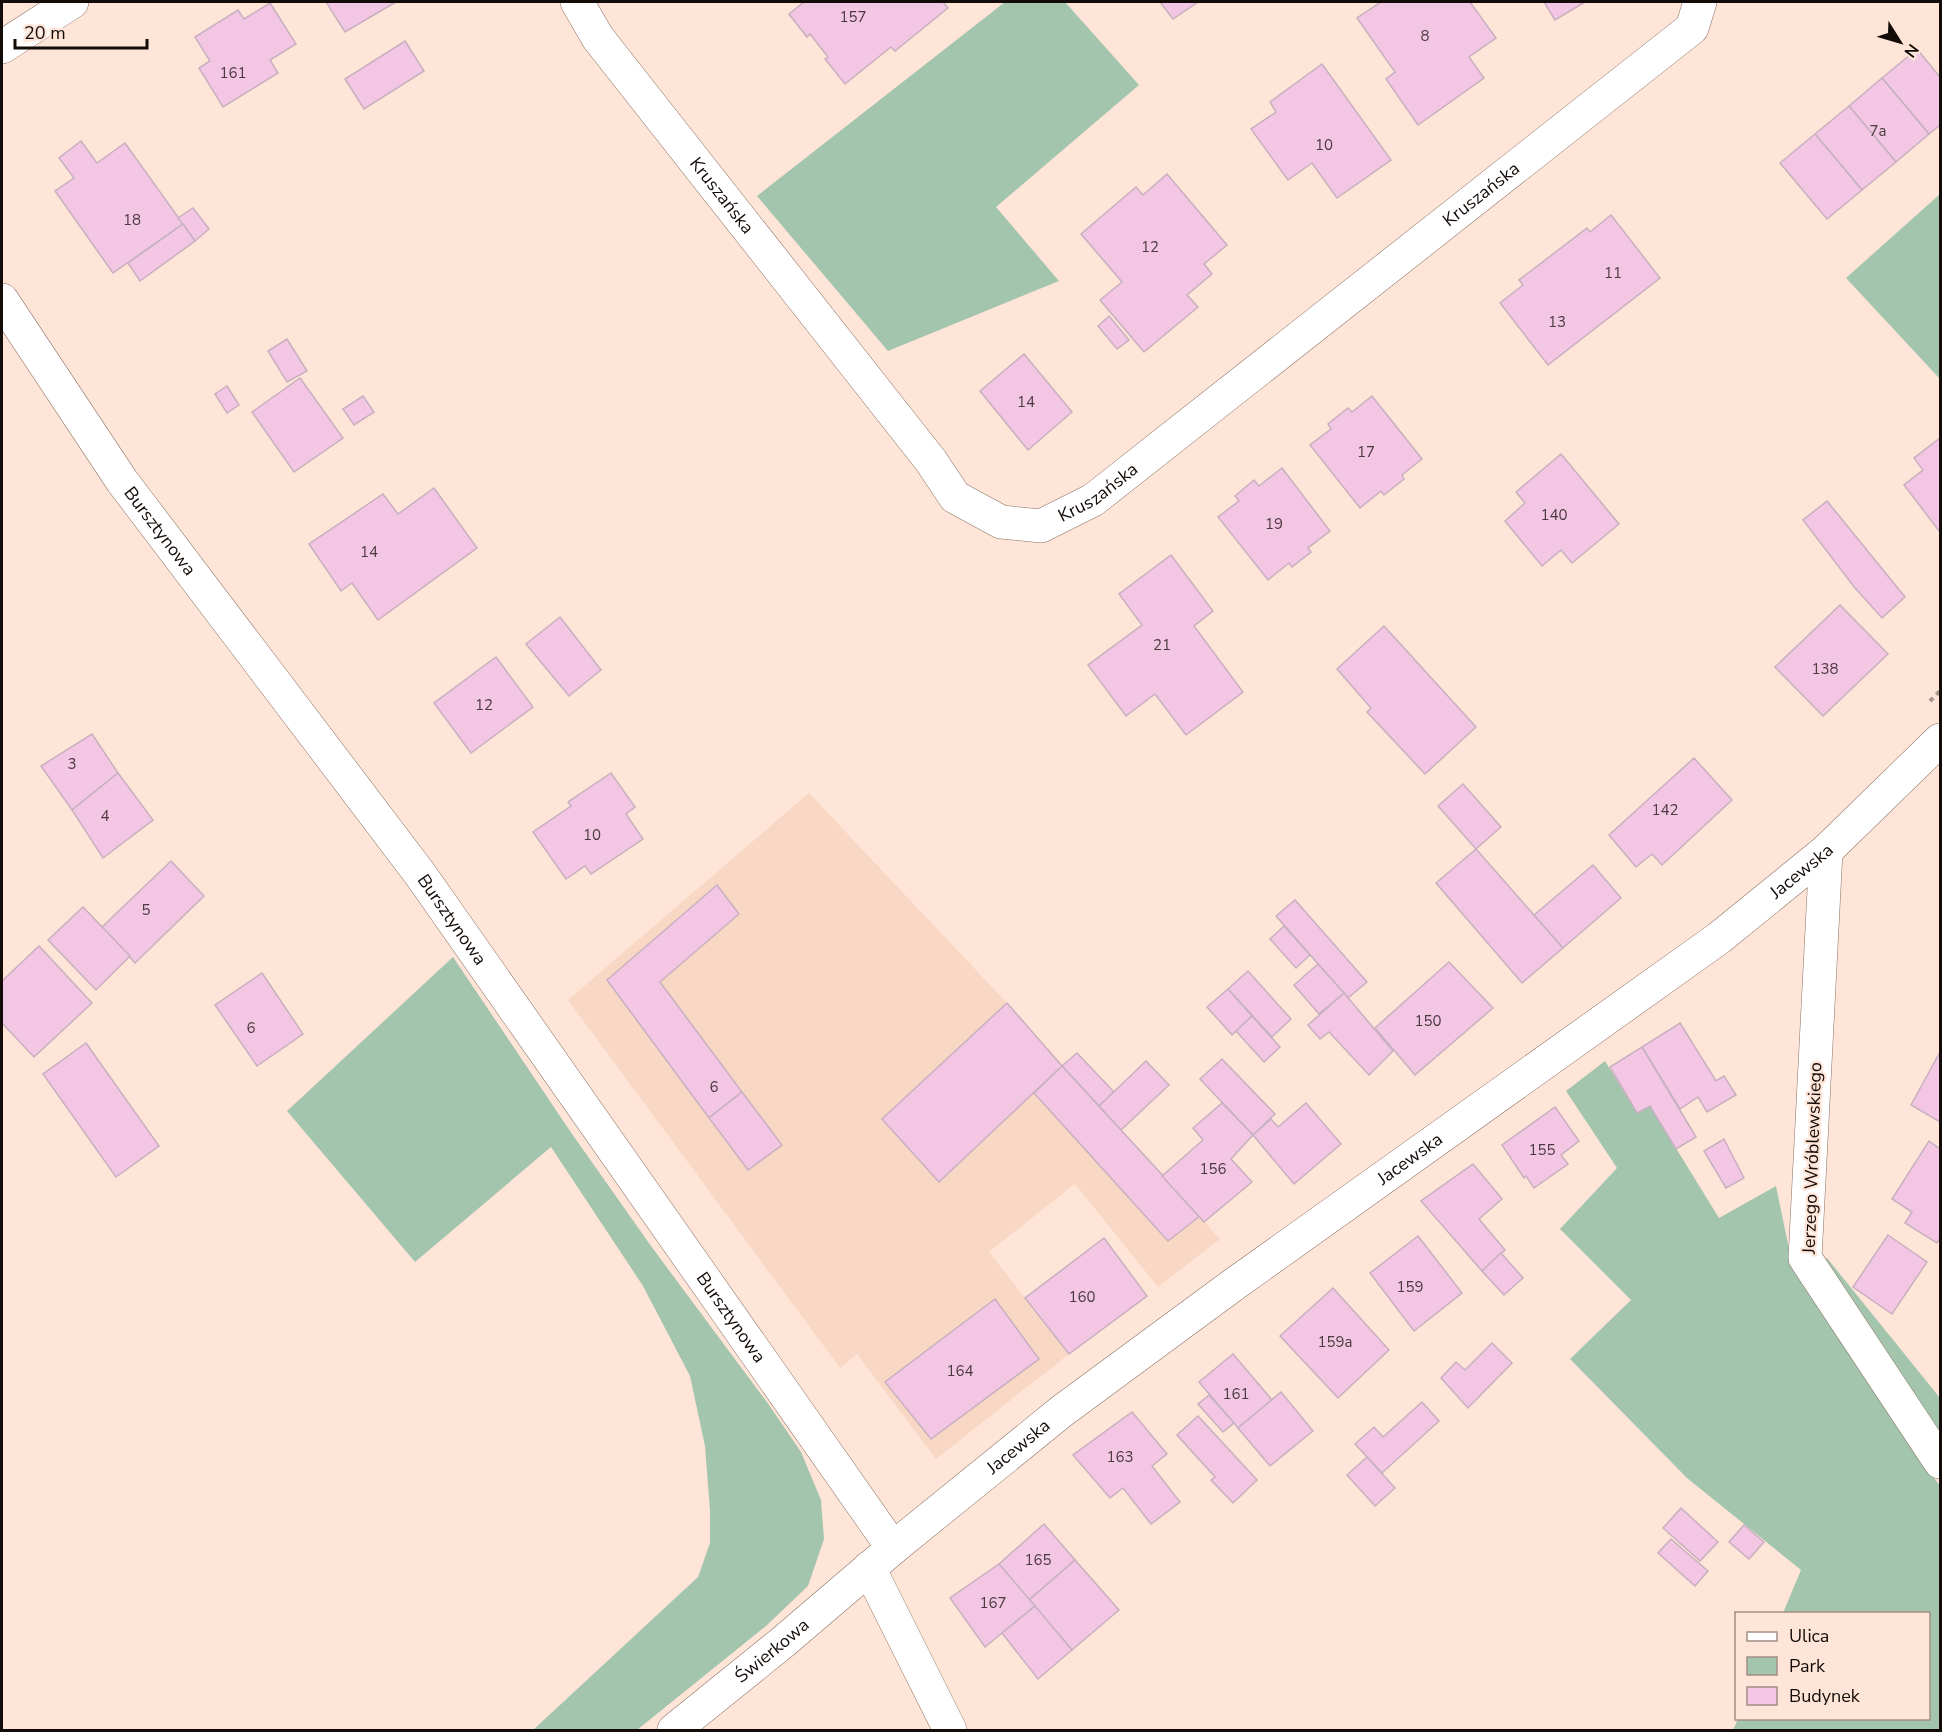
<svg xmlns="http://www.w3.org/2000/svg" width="1942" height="1732" viewBox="0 0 1942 1732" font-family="'Nunito Sans',sans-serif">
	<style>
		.built { fill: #f9d7c5 }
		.green { fill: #a3c5ae }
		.building { fill: #f3c6e4; stroke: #c7b0bf; stroke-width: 1.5 }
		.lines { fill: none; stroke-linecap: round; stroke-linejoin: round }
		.minor-casing { stroke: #8a7367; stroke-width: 34 }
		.tertiary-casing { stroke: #8a7367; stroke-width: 34 }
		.secondary-casing { stroke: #8a7367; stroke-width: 34 }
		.path { stroke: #a9968c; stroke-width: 4; stroke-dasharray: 4.5 4.5; stroke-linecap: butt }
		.minor { stroke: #fff; stroke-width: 33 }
		.tertiary { stroke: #fff; stroke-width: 33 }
		.secondary { stroke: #fff; stroke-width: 33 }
		.labels { text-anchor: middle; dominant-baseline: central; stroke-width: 4.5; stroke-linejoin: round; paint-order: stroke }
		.number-label { font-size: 15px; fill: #4b3a3e }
		.street-label { font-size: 18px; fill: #130b07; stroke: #ffe5d7 }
	</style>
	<rect width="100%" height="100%" fill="#ffe5d7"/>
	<path class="built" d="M809,793l198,210 213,236 -62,48 -83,-103 -86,68 80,102 -133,105 -79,-105 -17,14 -272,-368z"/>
	<g class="green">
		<path d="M1005,2h60l74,83 -143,122 63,74 -171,70 -131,-155z"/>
		<path d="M1940,194v185l-94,-101z"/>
		<path d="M453,957l117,174 81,115 118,159 32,47 20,48 3,39 -16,47 -42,40 -129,104h-104l165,-153 12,-34v-32l-5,-65 -15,-70 -47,-90 -92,-139 -136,115 -128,-151z"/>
		<path d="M1605,1061l32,52 13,-7 69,112 57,-32 16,77 111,171 37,52v244h-207l5,-11 190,-1v-104l-145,-1 18,-43 -114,-92 -117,-119 61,-59 -71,-71 57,-61 -51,-77z"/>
		<path d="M1827,1258l113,140v45l-123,-181z"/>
	</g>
	<g class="building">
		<path d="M326,2h70l-51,30z"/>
		<path d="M804,2h139l5,6 -53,43 -4,-4 -46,37 -20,-25 3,-2 -18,-23 -3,3 -18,-23z"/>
		<path d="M1160,2h38l-25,17z"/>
		<path d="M1381,2h89l26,36 -27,19 15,21 -66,47 -32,-46 9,-7 -38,-54z"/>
		<path d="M1544,2h41l-30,18z"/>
		<path d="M270,3l26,41 -26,16 8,13 -55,34 -24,-39 11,-7 -15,-24 43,-27 6,9z"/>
		<path d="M405,41l19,30 -60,38 -19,-30z"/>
		<path d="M1917,49l23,28v48l-11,9 -47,-56z"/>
		<path d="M1322,64l69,96 -54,38 -25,-35 -24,17 -37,-51 25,-17 -6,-10z"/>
		<path d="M1882,78l47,56 -33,28 -47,-56z"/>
		<path d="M1849,106l47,56 -34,28 -47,-56z"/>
		<path d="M1815,134l47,56 -35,29 -47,-56z"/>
		<path d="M81,141l16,22 28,-20 58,81 -70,49 -58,-82 19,-13 -15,-20z"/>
		<path d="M1167,174l60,71 -23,19 8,10 -25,21 11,12 -54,45 -44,-52 22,-18 -41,-48 55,-47 7,8z"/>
		<path d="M193,208l16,21 -14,12 -17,-23z"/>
		<path d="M1611,215l49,63 -112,87 -48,-62 23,-18 -4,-5 68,-52 3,4z"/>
		<path d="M183,224l12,17 -55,40 -12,-18z"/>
		<path d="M1109,316l20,24 -12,9 -19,-23z"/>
		<path d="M287,339l20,32 -20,11 -19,-31z"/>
		<path d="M1024,354l48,58 -44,38 -48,-59z"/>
		<path d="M300,378l43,60 -49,34 -42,-60z"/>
		<path d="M227,386l12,19 -12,8 -12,-19z"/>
		<path d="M363,396l11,16 -20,13 -11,-16z"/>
		<path d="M1372,396l50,63 -20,16 2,4 -20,16 -3,-4 -21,17 -50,-63 21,-16 -3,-5 20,-16 4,4z"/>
		<path d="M1940,438v94l-36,-47 19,-15 -9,-12z"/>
		<path d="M1561,454l58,70 -47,39 -11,-13 -19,16 -37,-45 20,-18 -9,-11z"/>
		<path d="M1282,468l48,63 -22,17 3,4 -19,15 -3,-4 -21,17 -50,-63 21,-16 -4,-5 19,-16 5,6z"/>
		<path d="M434,488l43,60 -99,72 -26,-37 -11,8 -32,-47 74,-50 15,20z"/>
		<path d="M1827,501l78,96 -23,21 -27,-30 -52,-68z"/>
		<path d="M1171,555l42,56 -19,15 49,66 -57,43 -31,-41 -29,22 -38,-51 54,-40 -23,-31z"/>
		<path d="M1840,605l48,49 -65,62 -48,-49z"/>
		<path d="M560,617l41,53 -32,26 -43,-52z"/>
		<path d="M1384,626l92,101 -51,47 -58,-62 4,-4 -34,-39z"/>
		<path d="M496,657l37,50 -62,46 -37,-50z"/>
		<path d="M92,734l26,39 -46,37 -31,-44z"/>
		<path d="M1694,758l38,42 -70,65 -10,-11 -16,13 -27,-32z"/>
		<path d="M118,773l35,47 -50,38 -31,-48z"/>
		<path d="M611,773l24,34 -9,7 17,25 -52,35 -6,-8 -19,13 -33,-47 38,-26 -3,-4z"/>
		<path d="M1463,784l38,43 -25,22 -38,-43z"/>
		<path d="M1476,849l87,99 -41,35 -86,-100z"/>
		<path d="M171,861l33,35 -69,67 -33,-36z"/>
		<path d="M1593,865l28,33 -58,50 -29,-33z"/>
		<path d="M717,885l22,29 -79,68 82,110 -33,26 -102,-138z"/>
		<path d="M1295,900l72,82 -19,16 -72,-82z"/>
		<path d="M83,907l47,49 -34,34 -48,-50z"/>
		<path d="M1284,926l26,29 -14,13 -26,-29z"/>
		<path d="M39,946l53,57 -58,54 -32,-34v-42z"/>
		<path d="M1449,962l44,46 -78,67 -40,-47z"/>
		<path d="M1318,964l26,29 -25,21 -25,-29z"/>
		<path d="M1248,971l43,48 -19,18 -44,-48z"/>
		<path d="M262,973l41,61 -46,32 -42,-61z"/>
		<path d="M1228,989l24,27 -20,19 -25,-28z"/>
		<path d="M1344,993l49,58 -24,24 -40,-43 -9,7 -12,-14z"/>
		<path d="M1007,1003l55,63 -123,116 -57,-63z"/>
		<path d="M1252,1016l28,31 -16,15 -28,-31z"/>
		<path d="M1680,1023l36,58 8,-5 12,19 -29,17 -9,-15 -18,12 -38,-62z"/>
		<path d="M86,1043l73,103 -43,31 -73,-103z"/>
		<path d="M1642,1047l54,90 -20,12 -26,-43 -13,7 -27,-46z"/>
		<path d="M1940,1052v70l-29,-17z"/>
		<path d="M1077,1053l37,39 -15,14 -37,-40z"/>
		<path d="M1222,1059l53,55 -22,21 -53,-56z"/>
		<path d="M1146,1061l23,24 -48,45 -22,-24z"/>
		<path d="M1062,1066l138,150 -32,25 -134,-148z"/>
		<path d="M742,1092l40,53 -34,25 -39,-52z"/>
		<path d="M1222,1103l31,32 -22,24 21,23 -48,40 -42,-46 41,-36 -10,-12z"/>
		<path d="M1306,1103l35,41 -47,40 -41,-49 18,-16 7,8z"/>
		<path d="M1555,1107l24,34 -18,14 7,9 -34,24 -8,-12 -2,2 -22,-33z"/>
		<path d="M1724,1139l20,39 -18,10 -22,-37z"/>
		<path d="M1929,1141l11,8v89l-3,5 -32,-20 7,-11 -20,-13z"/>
		<path d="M1473,1164l29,35 -23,20 26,31 -23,21 -61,-70z"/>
		<path d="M1888,1235l39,27 -35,52 -39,-27z"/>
		<path d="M1418,1236l44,57 -48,38 -44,-58z"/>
		<path d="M1104,1238l43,58 -78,58 -44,-56z"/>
		<path d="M1501,1253l22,25 -19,17 -22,-24z"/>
		<path d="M1333,1288l56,62 -51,48 -58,-62z"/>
		<path d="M995,1299l44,60 -108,80 -46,-57z"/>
		<path d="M1492,1343l20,20 -44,45 -27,-30 15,-16 9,8z"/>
		<path d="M1233,1354l39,46 -34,28 -39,-46z"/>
		<path d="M1281,1392l32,39 -43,35 -32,-38z"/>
		<path d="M1209,1395l25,28 -11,9 -25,-28z"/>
		<path d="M1422,1402l17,19 -57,52 -27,-29 19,-17 9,10z"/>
		<path d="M1132,1412l35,42 -15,12 28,36 -29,22 -28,-36 -13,10 -37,-43z"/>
		<path d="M1198,1416l59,64 -24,23 -22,-23 4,-3 -38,-42z"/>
		<path d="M1367,1457l28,31 -20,18 -28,-31z"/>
		<path d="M1681,1508l37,34 -18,19 -37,-33z"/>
		<path d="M1044,1524l31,36 -46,40 -30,-36z"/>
		<path d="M1744,1525l20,17 -15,17 -20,-17z"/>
		<path d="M1671,1539l37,32 -13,15 -37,-33z"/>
		<path d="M1075,1560l44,50 -47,40 -43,-50z"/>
		<path d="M999,1564l36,42 -50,41 -35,-49z"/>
		<path d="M1035,1606l37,44 -34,29 -36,-46z"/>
	</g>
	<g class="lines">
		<defs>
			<g id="minor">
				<path id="s1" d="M577,2l21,36 333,423 24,36 46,25 40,4 52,-26 599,-472 8,-26"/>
				<path id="s2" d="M2,300l120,181 298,393 473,674"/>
				<path d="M1826,851l-21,407 135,204"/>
				<path d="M869,1568l81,162"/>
			</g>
			<g id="tertiary">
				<path id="s3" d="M674,1730l109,-88 110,-94 169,-137 171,-126 486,-347 107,-87 114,-111"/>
			</g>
			<path id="secondary" d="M2,47l70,-45"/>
		</defs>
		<use href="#minor" class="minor-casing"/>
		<use href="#tertiary" class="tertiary-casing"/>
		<use href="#secondary" class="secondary-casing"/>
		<path class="path" d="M1930,701l10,-10"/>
		<use href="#minor" class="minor"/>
		<use href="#tertiary" class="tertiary"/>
		<use href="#secondary" class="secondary"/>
	</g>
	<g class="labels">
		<g class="number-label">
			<text x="853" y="17">157</text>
			<text x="1425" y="36">8</text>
			<text x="233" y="73">161</text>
			<text x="1878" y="131">7a</text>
			<text x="1324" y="145">10</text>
			<text x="132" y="220">18</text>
			<text x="1150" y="247">12</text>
			<text x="1613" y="273">11</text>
			<text x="1557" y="322">13</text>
			<text x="1026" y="402">14</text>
			<text x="1366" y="452">17</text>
			<text x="1554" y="515">140</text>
			<text x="1274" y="524">19</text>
			<text x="369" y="552">14</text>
			<text x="1162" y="645">21</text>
			<text x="1825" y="669">138</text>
			<text x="484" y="705">12</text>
			<text x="72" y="764">3</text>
			<text x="1665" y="810">142</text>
			<text x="105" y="816">4</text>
			<text x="592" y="835">10</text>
			<text x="146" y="910">5</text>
			<text x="1428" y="1021">150</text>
			<text x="251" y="1028">6</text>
			<text x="714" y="1087">6</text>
			<text x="1542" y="1150">155</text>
			<text x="1213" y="1169">156</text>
			<text x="1410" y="1287">159</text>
			<text x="1082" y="1297">160</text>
			<text x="1335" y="1342">159a</text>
			<text x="960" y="1371">164</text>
			<text x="1236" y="1394">161</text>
			<text x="1120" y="1457">163</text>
			<text x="1038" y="1560">165</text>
			<text x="993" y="1603">167</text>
		</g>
		<g class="street-label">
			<text stroke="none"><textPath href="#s1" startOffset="1268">Kruszańska</textPath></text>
			<text stroke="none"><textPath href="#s1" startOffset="242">Kruszańska</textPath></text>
			<text stroke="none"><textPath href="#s1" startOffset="782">Kruszańska</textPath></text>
			<text stroke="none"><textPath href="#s2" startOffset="280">Bursztynowa</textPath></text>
			<text stroke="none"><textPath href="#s3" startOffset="1418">Jacewska</textPath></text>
			<text stroke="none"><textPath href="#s2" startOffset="766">Bursztynowa</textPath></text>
			<text transform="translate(1812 1158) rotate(-88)">Jerzego Wróblewskiego</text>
			<text stroke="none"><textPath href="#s3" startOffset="932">Jacewska</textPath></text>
			<text stroke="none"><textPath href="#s2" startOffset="1252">Bursztynowa</textPath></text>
			<text stroke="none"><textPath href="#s3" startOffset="446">Jacewska</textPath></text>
			<text stroke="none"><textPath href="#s3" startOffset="126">Świerkowa</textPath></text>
		</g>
	</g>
	<rect width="1942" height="1732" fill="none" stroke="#130b07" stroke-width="6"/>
	<rect x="1735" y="1612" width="195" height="108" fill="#ffe5d7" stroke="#a18e84" stroke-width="1.5"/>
	<rect x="1747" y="1632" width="30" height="9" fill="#ffffff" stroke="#a18e84" stroke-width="1.5"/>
	<text x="1789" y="1642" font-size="18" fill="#130b07">Ulica</text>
	<rect x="1747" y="1657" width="30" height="18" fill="#a3c5ae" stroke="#a18e84" stroke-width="1.5"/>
	<text x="1789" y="1672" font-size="18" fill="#130b07">Park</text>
	<rect x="1747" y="1687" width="30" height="18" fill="#f3c6e4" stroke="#a18e84" stroke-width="1.5"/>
	<text x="1789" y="1702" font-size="18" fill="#130b07">Budynek</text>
	<g transform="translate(1900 42) rotate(127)" stroke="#ffe5d7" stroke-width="4.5" paint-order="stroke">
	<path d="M0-4.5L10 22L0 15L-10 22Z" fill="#130b07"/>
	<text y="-9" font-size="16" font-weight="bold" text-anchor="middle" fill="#130b07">N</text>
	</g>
	<path d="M15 39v9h132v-9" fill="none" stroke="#130b07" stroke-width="3"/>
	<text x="24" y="39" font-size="18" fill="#130b07" stroke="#ffe5d7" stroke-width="4.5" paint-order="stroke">20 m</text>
</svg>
